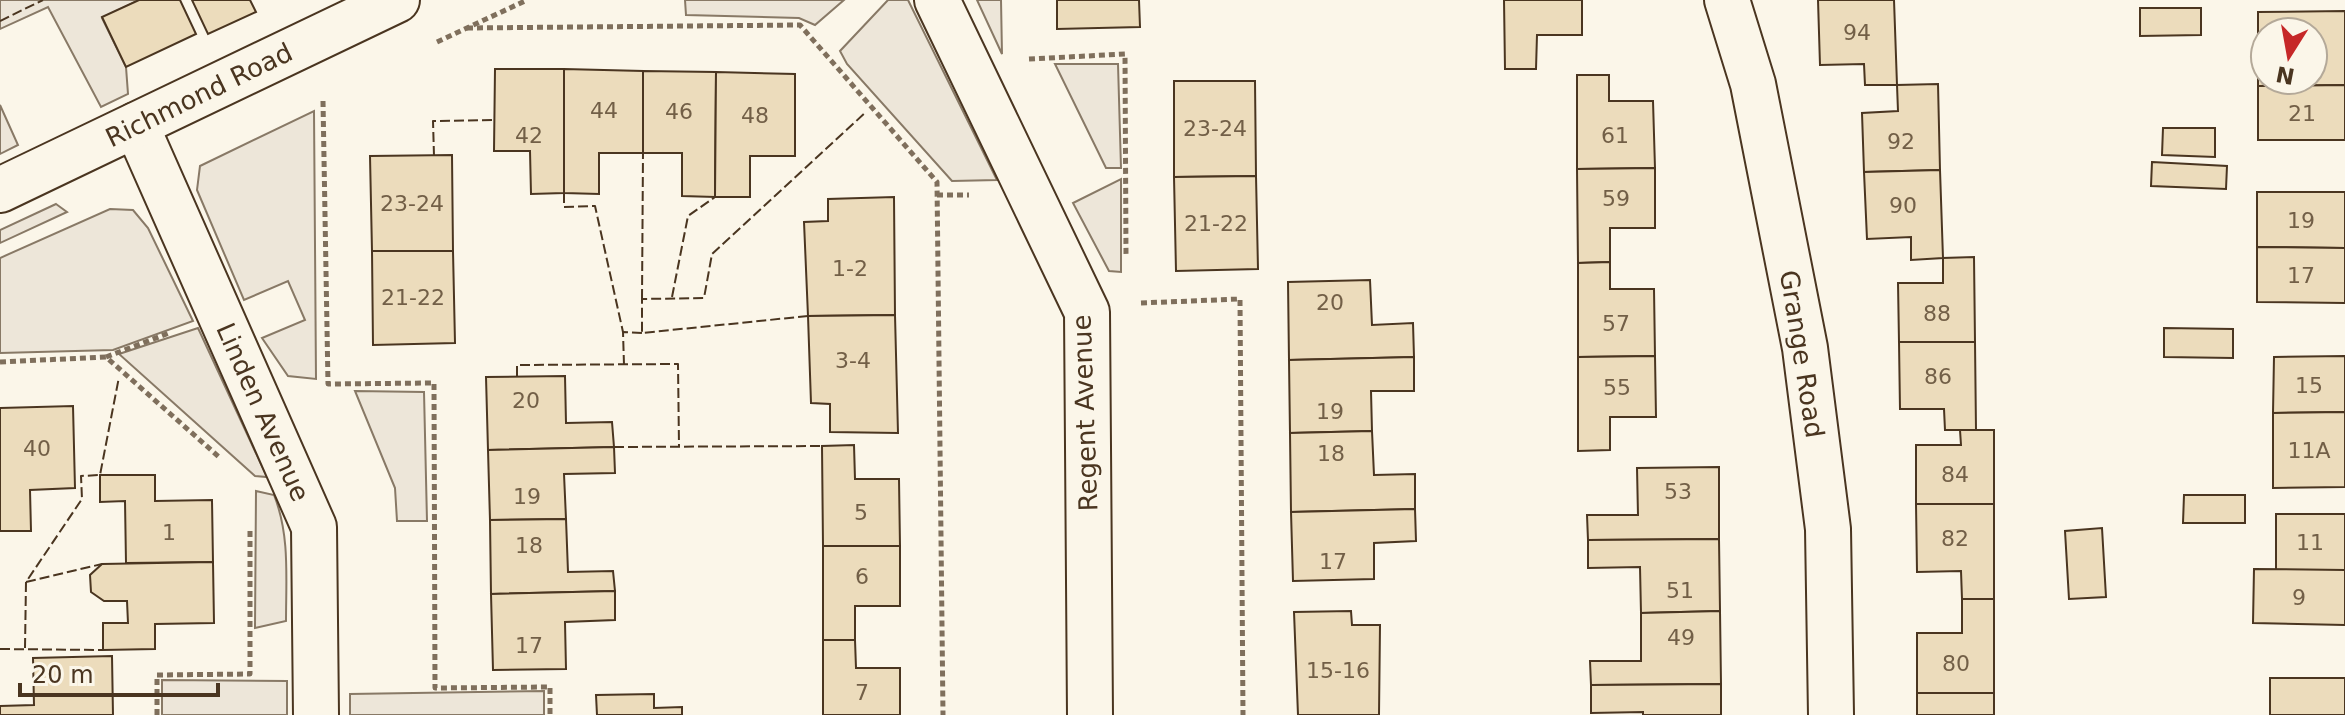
<svg xmlns="http://www.w3.org/2000/svg" width="2345" height="715" viewBox="0 0 2345 715" font-family="'DejaVu Sans',sans-serif">
	<style>
		.green { fill: #ede6d9; stroke: #887966; stroke-width: 2 }
		.building { fill: #ecdcbc; stroke: #4a3520; stroke-width: 2; fill-rule: evenodd }
		.lines { fill: none; stroke-linecap: round; stroke-linejoin: round }
		.minor-casing { stroke: #4a3520; stroke-width: 48 }
		.path { stroke: #7f6f5c; stroke-width: 5; stroke-dasharray: 6 4; stroke-linecap: butt }
		.minor { stroke: #fbf6e9; stroke-width: 44 }
		.fence { stroke: #4a3520; stroke-width: 2; stroke-dasharray: 10 4; stroke-linecap: butt }
		.labels { text-anchor: middle; dominant-baseline: central; stroke-width: 6; stroke-linejoin: round; paint-order: stroke }
		.number-label { font-size: 22px; fill: #725f47 }
		.street-label { font-size: 26px; fill: #4a3520; stroke: #fbf6e9 }
	</style>
	<rect width="100%" height="100%" fill="#fbf6e9"/>
	<g class="green">
		<path d="M0,0h139l-37,18 24,49 2,27 -27,13 -53,-100 -48,22z"/>
		<path d="M685,0h159l-29,25 -16,-7 -113,-3z"/>
		<path d="M888,0h20l89,180 -45,1 -105,-117 -7,-13z"/>
		<path d="M977,0h24l1,54z"/>
		<path d="M1055,64h63l3,104h-15z"/>
		<path d="M0,105l18,40 -18,9z"/>
		<path d="M314,111l2,268 -28,-3 -26,-38 43,-18 -17,-39 -44,19 -47,-110 3,-24z"/>
		<path d="M1121,179v93l-12,-1 -36,-68z"/>
		<path d="M56,204l11,8 -67,31v-13z"/>
		<path d="M110,209l23,1 15,18 45,93 -80,29 -113,3v-95z"/>
		<path d="M198,328l69,149 -12,-1 -136,-122z"/>
		<path d="M355,391l69,1 3,129h-30l-2,-33z"/>
		<path d="M256,491l18,4c16,40 12,83 12,126l-31,7z"/>
		<path d="M162,680l125,1v34h-125z"/>
		<path d="M544,691v24h-194v-21z"/>
	</g>
	<g class="building">
		<path d="M139,0h41l16,34 -70,33 -24,-50z"/>
		<path d="M192,0h58l6,12 -48,22z"/>
		<path d="M1057,0h82l1,27 -83,2z"/>
		<path d="M1504,0h78v35h-45l-1,34h-31z"/>
		<path d="M1818,0h76l3,85h-32l-1,-21 -44,1z"/>
		<path d="M2140,8h61v27l-61,1z"/>
		<path d="M2345,11v74l-87,1v-74zM2265,32h48v48h-48z"/>
		<path d="M495,69h69v124l-33,1 -1,-43h-36z"/>
		<path d="M564,69l79,2v82h-44v41l-35,-1z"/>
		<path d="M643,71l73,1 -1,125 -33,-1v-43h-39z"/>
		<path d="M716,72l79,2v82h-45v41h-35z"/>
		<path d="M1577,75h32v26h44l2,67 -78,1z"/>
		<path d="M1174,81h81l1,95 -82,1z"/>
		<path d="M1938,84l2,86 -76,2 -2,-59 36,-2 -1,-26z"/>
		<path d="M2345,85v55h-87v-54z"/>
		<path d="M2163,128h52v29l-53,-2z"/>
		<path d="M452,155l1,96h-81l-2,-95z"/>
		<path d="M2152,162l75,4 -1,23 -75,-3z"/>
		<path d="M1655,168v60h-45v34l-32,1 -1,-94z"/>
		<path d="M1940,170l3,88 -32,2v-23l-44,2 -3,-67z"/>
		<path d="M1256,176l2,93 -82,2 -2,-94z"/>
		<path d="M2257,192h88v56l-88,-1z"/>
		<path d="M894,197l1,118 -87,1 -4,-94 24,-1v-22z"/>
		<path d="M2257,247l88,1v55l-88,-1z"/>
		<path d="M372,251h81l2,92 -82,2z"/>
		<path d="M1974,257l1,85h-76l-1,-59h45v-25z"/>
		<path d="M1610,262v27h44l1,67 -77,1v-94z"/>
		<path d="M1370,280l2,45 41,-2 1,34 -125,3 -1,-78z"/>
		<path d="M895,315l3,118 -68,-1v-28l-19,-1 -3,-87z"/>
		<path d="M2164,328l69,1v29l-69,-1z"/>
		<path d="M1899,342h76l1,88h-31l-1,-21h-44z"/>
		<path d="M1655,356l1,61h-46v33l-32,1v-94z"/>
		<path d="M2345,356v56l-72,1 1,-56z"/>
		<path d="M1414,357v34h-43l1,40 -82,2 -1,-73z"/>
		<path d="M565,376l1,47 46,-1 2,25 -126,3 -2,-73z"/>
		<path d="M73,406l2,82 -45,2 1,41h-31v-123z"/>
		<path d="M2345,412v75l-72,1v-75z"/>
		<path d="M1960,430h34v74h-78v-59h45z"/>
		<path d="M1372,431l2,44 41,-1v35l-124,3 -1,-79z"/>
		<path d="M854,445l1,34h44l1,67h-77l-1,-100z"/>
		<path d="M614,447l1,26 -51,1 2,45 -76,1 -2,-70z"/>
		<path d="M1719,467v72l-131,1 -1,-25h51l-1,-47z"/>
		<path d="M100,475h55v26l57,-1 1,62 -87,1 -1,-62 -25,1z"/>
		<path d="M2184,495h61v28h-62z"/>
		<path d="M1916,504h78v95h-32l-1,-28 -44,1z"/>
		<path d="M1415,509l1,32 -42,2v36l-81,2 -2,-69z"/>
		<rect x="2276" y="514" width="69" height="56"/>
		<path d="M566,519l2,53 45,-1 2,20 -124,3 -1,-74z"/>
		<path d="M2102,528l4,69 -37,2 -4,-68z"/>
		<path d="M1719,539l1,72 -79,2 -1,-46 -52,1v-28z"/>
		<path d="M823,546h77v60h-45v34h-32z"/>
		<path d="M213,562l1,61 -59,1v25l-52,1v-27h25l-1,-22h-23l-13,-9 -1,-17 12,-11z"/>
		<path d="M2254,569l91,1v55l-92,-2z"/>
		<path d="M615,591v29l-50,2 1,47 -73,1 -2,-76z"/>
		<path d="M1962,599h32v94h-77v-60h45z"/>
		<path d="M1351,611l1,14h28l-1,90h-81l-4,-103z"/>
		<path d="M1720,611l1,73 -130,1 -1,-24h51v-48z"/>
		<path d="M823,640h32l1,28h44v47h-77z"/>
		<path d="M112,656l1,59h-113v-9l34,-1 -1,-47z"/>
		<rect x="2270" y="678" width="75" height="37"/>
		<path d="M1721,684v31h-78v-3l-52,1v-28z"/>
		<rect x="1917" y="693" width="77" height="22"/>
		<path d="M654,694v14l28,-1v8h-85l-1,-20z"/>
	</g>
	<g class="lines">
		<defs>
			<g id="minor">
				<path d="M937,0l150,312 3,403"/>
				<path d="M1727,0l26,84 52,264 23,181 3,186"/>
				<path d="M136,125l178,402 2,188"/>
				<path d="M0,190l397,-190"/>
			</g>
		</defs>
		<use href="#minor" class="minor-casing"/>
		<g class="path">
			<path d="M467,28l333,-3 137,157 6,533"/>
			<path d="M437,42l90,-42"/>
			<path d="M1029,59l96,-5 1,202"/>
			<path d="M323,101l5,283 106,-1 1,305 115,-1v28"/>
			<path d="M937,195h32"/>
			<path d="M1141,303l99,-4 3,416"/>
			<path d="M106,357l63,-24"/>
			<path d="M0,362l106,-5 113,100"/>
			<path d="M157,715v-40l93,-1v-145"/>
		</g>
		<use href="#minor" class="minor"/>
		<g class="fence">
			<path d="M0,21l43,-21"/>
			<path d="M434,156l-1,-35 62,-1"/>
			<path d="M564,193v14l31,-1 28,126"/>
			<path d="M672,297l16,-81 27,-19"/>
			<path d="M642,299l1,-146"/>
			<path d="M808,316l-166,17v-34l62,-1 8,-44 154,-142"/>
			<path d="M624,365l-1,-33 19,1"/>
			<path d="M517,376v-11l161,-1 1,82"/>
			<path d="M614,447l208,-1"/>
			<path d="M26,582l76,-18"/>
			<path d="M25,648l1,-66 56,-83 -1,-23 19,-1 19,-98"/>
			<path d="M0,649l103,1"/>
		</g>
	</g>
	<g class="labels">
		<g class="number-label">
			<text x="1857" y="32">94</text>
			<text x="604" y="110">44</text>
			<text x="679" y="111">46</text>
			<text x="2302" y="113">21</text>
			<text x="755" y="115">48</text>
			<text x="1215" y="128">23-24</text>
			<text x="529" y="135">42</text>
			<text x="1615" y="135">61</text>
			<text x="1901" y="141">92</text>
			<text x="1616" y="198">59</text>
			<text x="412" y="203">23-24</text>
			<text x="1903" y="205">90</text>
			<text x="2301" y="220">19</text>
			<text x="1216" y="223">21-22</text>
			<text x="850" y="268">1-2</text>
			<text x="2301" y="275">17</text>
			<text x="413" y="297">21-22</text>
			<text x="1330" y="302">20</text>
			<text x="1937" y="313">88</text>
			<text x="1616" y="323">57</text>
			<text x="853" y="360">3-4</text>
			<text x="1938" y="376">86</text>
			<text x="2309" y="385">15</text>
			<text x="1617" y="387">55</text>
			<text x="526" y="400">20</text>
			<text x="1330" y="411">19</text>
			<text x="37" y="448">40</text>
			<text x="2309" y="450">11A</text>
			<text x="1331" y="453">18</text>
			<text x="1955" y="474">84</text>
			<text x="1678" y="491">53</text>
			<text x="527" y="496">19</text>
			<text x="861" y="512">5</text>
			<text x="169" y="532">1</text>
			<text x="1955" y="538">82</text>
			<text x="2310" y="542">11</text>
			<text x="529" y="545">18</text>
			<text x="1333" y="561">17</text>
			<text x="862" y="576">6</text>
			<text x="1680" y="590">51</text>
			<text x="2299" y="597">9</text>
			<text x="1681" y="637">49</text>
			<text x="529" y="645">17</text>
			<text x="1956" y="663">80</text>
			<text x="1338" y="670">15-16</text>
			<text x="862" y="692">7</text>
		</g>
		<g class="street-label">
			<text transform="translate(199 95) rotate(-26)">Richmond Road</text>
			<text transform="translate(1802 354) rotate(81)">Grange Road</text>
			<text transform="translate(263 412) rotate(66)">Linden Avenue</text>
			<text transform="translate(1085 413) rotate(-92)">Regent Avenue</text>
		</g>
	</g>
	<g transform="translate(2289 56) rotate(191)"><circle r="38" fill="#fbf6e9" stroke="#b4a999" stroke-width="2"/>
	<path d="M0-6L14 30L0 20L-14 30Z" fill="#c62828"/>
	<text y="-12" font-size="22" font-weight="bold" text-anchor="middle" fill="#4a3520">N</text>
	</g>
	<path d="M20 683v12h198v-12" fill="none" stroke="#4a3520" stroke-width="4"/>
	<text x="32" y="683" font-size="24" fill="#4a3520" stroke="#fbf6e9" stroke-width="6" paint-order="stroke">20 m</text>
</svg>
